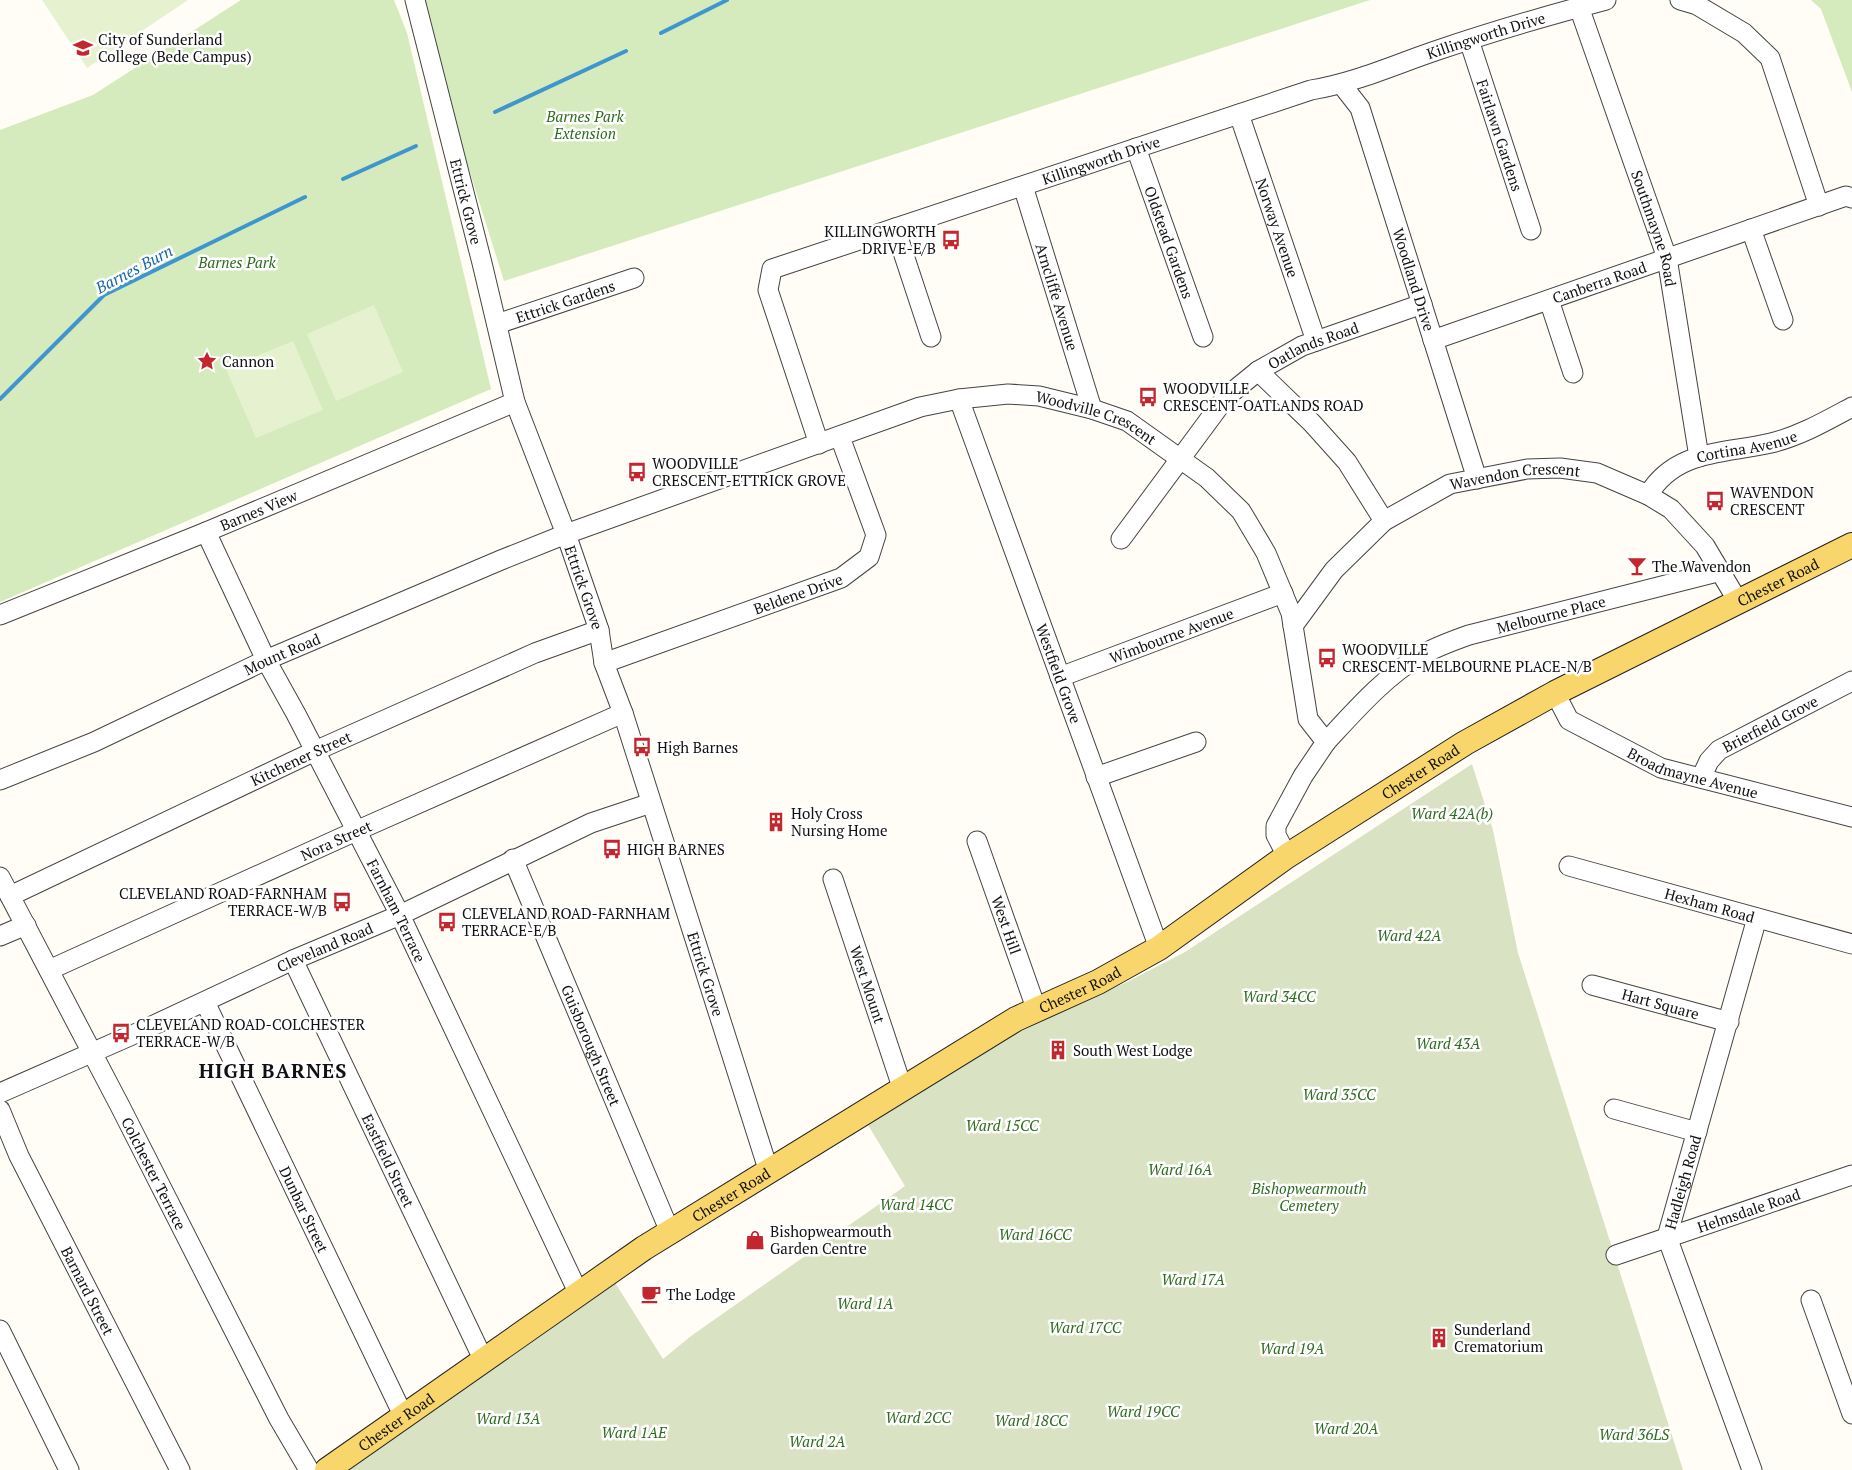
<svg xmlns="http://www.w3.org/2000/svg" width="1852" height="1470" viewBox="0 0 1852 1470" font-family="'PT Serif',serif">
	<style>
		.green { fill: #d5ebbd }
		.cemetery { fill: #d9e3c4 }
		.pitch { fill: #e6f2cf }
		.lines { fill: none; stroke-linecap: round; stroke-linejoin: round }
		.stream { stroke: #3f96cf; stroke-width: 4 }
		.minor-casing { stroke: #444; stroke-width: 21 }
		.major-casing { stroke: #222; stroke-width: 26 }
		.minor { stroke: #fff; stroke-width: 19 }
		.major { stroke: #f9d66b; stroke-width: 24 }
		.labels { text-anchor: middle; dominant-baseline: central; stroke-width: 5; stroke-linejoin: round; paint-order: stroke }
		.street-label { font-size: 15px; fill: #111; stroke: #fff }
		.poi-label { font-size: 15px; fill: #111; stroke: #fff; text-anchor: start }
		.park-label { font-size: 15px; font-style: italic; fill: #2f6b1f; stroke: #fff }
		.water-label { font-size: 16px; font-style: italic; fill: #1768a6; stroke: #fff }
		.district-label { font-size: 20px; font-weight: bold; letter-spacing: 1px; fill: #111; stroke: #fff }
	</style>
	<rect width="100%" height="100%" fill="#fffdf5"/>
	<g class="green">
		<path d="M241,0h153l13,33 84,356 -491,213v-472l93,-35z"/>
		<path d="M416,0h954l-866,281z"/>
		<path d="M1811,0h41v92l-31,-83z"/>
	</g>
	<path class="cemetery" d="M1472,764l21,66 25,123 165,517h-1335l266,-189 49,78 28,-23 214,-150 -37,-61 143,-91 114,-51 60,-31z"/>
	<g class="pitch">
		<path d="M42,0h146l-101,68z"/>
		<path d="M374,305l29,67 -67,29 -29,-67z"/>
		<path d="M293,341l30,69 -67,28 -30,-69z"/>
	</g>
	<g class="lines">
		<g class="stream">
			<path d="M661,33l66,-33"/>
			<path d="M495,112l131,-61"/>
			<path d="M343,179l73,-33"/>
			<path d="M0,399l104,-104 201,-98"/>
		</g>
		<defs>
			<g id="minor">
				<path id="s1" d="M415,0l67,263 33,139 51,132 33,96 5,33 19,50 146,459"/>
				<path d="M1680,0l17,5 47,28 26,25 49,148"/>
				<path id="s2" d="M1579,7l88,251 32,199"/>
				<path id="s3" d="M1469,40l62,190"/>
				<path id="s4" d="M1342,85l18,23 117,371"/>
				<path id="s5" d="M1239,114l77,227"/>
				<path id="s6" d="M1136,148l67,189"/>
				<path id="s7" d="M1023,186l69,223"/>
				<path d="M895,228l36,109"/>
				<path d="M1751,229l32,91"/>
				<path d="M1549,300l24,73"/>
				<path id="s8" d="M497,324l137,-46"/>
				<path id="s9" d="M1433,340l413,-144 6,2"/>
				<path d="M1258,371l54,52 35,39 37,59"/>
				<path id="s10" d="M959,399l200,549"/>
				<path id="s11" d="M819,444l-51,-154 4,-21 539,-179c44,-7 85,-26 127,-40 56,-19 111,-35 168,-50"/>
				<path id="s12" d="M1648,495c28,-46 76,-41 123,-52 29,-7 55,-22 81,-36"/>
				<path id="s13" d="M206,532l60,128 30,54 104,201 178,377"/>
				<path id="s14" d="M1121,539l105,-142 32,-26 44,-25 120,-42"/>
				<path id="s15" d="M0,615l206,-83 309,-130"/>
				<path id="s16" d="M1293,626l41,-56 50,-49 66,-37 77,-15 33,-1 37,5 51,22 23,14 34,37 34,57"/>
				<path id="s17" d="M604,663l237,-85 28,-21 7,-22 -36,-98"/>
				<path id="s18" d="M1060,677l223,-84"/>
				<path id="s19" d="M1555,693l14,27 92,48 191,49"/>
				<path id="s20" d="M1326,742c27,-29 59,-66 94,-86 15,-9 32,-15 49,-21l252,-64"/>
				<path d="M1096,777l100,-35"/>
				<path id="s21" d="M1701,778l8,-17 10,-11 133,-69"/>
				<path id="s22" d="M0,780l94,-38 172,-82 235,-100 65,-26 354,-127 39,-8 49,-5 31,2 53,13 35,12 80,57 34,33 25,42 25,60 17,106 18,23 -23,34 -27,50v9l11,21"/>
				<path id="s23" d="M977,841l59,167"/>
				<path id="s24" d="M513,859l157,373"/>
				<path id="s25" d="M1569,866l283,78"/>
				<path id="s26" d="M0,877l121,231 158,311 30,51"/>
				<path id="s27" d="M833,879l70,211"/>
				<path id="s28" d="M10,896l305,-145 220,-98 64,-23"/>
				<path d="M0,936l26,-11"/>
				<path id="s29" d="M293,960l191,401"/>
				<path id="s30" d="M49,970l307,-139 267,-118"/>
				<path id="s31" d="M1592,985l137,37"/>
				<path id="s32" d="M205,1002l199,415"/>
				<path id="s33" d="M0,1093l139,-61 154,-72 107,-45 191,-92 60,-20"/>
				<path d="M1614,1109l83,23"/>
				<path id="s34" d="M0,1110l19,46 161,314"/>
				<path id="s35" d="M1616,1255l236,-80"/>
				<path d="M1811,1300l41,114"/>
				<path d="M0,1330l69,140"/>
				<path id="s36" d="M1752,1470l-85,-233 90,-319"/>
			</g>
			<g id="major">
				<path id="s37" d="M327,1470l317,-222 372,-229 82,-37 61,-34 128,-92 178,-113 90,-50 297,-148"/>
			</g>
		</defs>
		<use href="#minor" class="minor-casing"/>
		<use href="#major" class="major-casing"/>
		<use href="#minor" class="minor"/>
		<use href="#major" class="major"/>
	</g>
	<defs>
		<symbol id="university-bare" viewBox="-9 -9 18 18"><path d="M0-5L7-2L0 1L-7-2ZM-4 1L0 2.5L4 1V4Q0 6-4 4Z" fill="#c4262e" stroke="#fff" stroke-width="2.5" paint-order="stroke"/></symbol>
		<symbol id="bus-bare" viewBox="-9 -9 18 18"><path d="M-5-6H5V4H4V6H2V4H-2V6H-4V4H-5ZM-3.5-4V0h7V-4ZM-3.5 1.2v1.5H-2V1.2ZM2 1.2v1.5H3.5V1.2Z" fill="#c4262e" stroke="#fff" stroke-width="2.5" paint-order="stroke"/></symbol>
		<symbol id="sight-bare" viewBox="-9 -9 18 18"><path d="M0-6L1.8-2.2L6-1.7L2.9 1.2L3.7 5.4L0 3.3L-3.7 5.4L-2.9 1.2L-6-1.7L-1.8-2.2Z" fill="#c4262e" stroke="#fff" stroke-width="2.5" paint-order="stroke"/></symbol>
		<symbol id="bar-bare" viewBox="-9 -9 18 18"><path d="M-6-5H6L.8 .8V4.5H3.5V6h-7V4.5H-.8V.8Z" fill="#c4262e" stroke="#fff" stroke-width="2.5" paint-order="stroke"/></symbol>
		<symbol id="building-bare" viewBox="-9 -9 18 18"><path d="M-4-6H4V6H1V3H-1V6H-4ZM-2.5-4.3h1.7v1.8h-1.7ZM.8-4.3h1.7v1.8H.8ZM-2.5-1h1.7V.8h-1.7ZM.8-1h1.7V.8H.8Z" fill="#c4262e" stroke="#fff" stroke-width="2.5" paint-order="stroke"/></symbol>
		<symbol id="shop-bare" viewBox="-9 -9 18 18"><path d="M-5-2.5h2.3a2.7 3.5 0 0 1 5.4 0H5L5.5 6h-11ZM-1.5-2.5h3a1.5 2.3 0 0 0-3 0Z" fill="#c4262e" stroke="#fff" stroke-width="2.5" paint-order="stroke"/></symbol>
		<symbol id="cafe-bare" viewBox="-9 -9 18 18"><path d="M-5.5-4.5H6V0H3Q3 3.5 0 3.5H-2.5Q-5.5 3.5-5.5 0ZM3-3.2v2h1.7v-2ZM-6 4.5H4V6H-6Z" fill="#c4262e" stroke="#fff" stroke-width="2.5" paint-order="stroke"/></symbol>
	</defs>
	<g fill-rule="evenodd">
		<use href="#university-bare" x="69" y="34" width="28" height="28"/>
		<use href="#bus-bare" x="937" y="226" width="28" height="28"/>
		<use href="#sight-bare" x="193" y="347" width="28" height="28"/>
		<use href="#bus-bare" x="1134" y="383" width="28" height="28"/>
		<use href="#bus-bare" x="623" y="458" width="28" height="28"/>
		<use href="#bus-bare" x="1701" y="487" width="28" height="28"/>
		<use href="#bar-bare" x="1623" y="552" width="28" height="28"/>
		<use href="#bus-bare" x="1313" y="644" width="28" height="28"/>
		<use href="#bus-bare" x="628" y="733" width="28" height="28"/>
		<use href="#building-bare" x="762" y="808" width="28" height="28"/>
		<use href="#bus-bare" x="598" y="835" width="28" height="28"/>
		<use href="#bus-bare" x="328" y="888" width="28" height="28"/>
		<use href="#bus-bare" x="433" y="908" width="28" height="28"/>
		<use href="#bus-bare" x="107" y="1019" width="28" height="28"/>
		<use href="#building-bare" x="1044" y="1036" width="28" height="28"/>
		<use href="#shop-bare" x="741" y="1226" width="28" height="28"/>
		<use href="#cafe-bare" x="637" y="1280" width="28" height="28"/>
		<use href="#building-bare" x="1425" y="1324" width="28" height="28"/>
	</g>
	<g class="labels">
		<g class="street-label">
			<text stroke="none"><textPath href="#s11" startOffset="935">Killingworth Drive</textPath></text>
			<text stroke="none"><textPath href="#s3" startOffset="100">Fairlawn Gardens</textPath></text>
			<text stroke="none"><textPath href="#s11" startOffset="530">Killingworth Drive</textPath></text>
			<text stroke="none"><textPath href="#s1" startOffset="208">Ettrick Grove</textPath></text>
			<text stroke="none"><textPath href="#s5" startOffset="120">Norway Avenue</textPath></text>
			<text stroke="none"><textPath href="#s2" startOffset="234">Southmayne Road</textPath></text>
			<text stroke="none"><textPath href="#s6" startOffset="100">Oldstead Gardens</textPath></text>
			<text stroke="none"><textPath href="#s4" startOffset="209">Woodland Drive</textPath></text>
			<text stroke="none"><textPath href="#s9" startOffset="176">Canberra Road</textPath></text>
			<text stroke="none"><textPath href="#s7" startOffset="116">Arncliffe Avenue</textPath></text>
			<text stroke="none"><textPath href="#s8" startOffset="72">Ettrick Gardens</textPath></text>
			<text stroke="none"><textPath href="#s14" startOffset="279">Oatlands Road</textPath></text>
			<text stroke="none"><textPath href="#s22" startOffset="1175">Woodville Crescent</textPath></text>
			<text stroke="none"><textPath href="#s12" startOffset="114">Cortina Avenue</textPath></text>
			<text stroke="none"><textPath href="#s16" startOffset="281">Wavendon Crescent</textPath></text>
			<text stroke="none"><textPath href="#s15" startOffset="279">Barnes View</textPath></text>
			<text stroke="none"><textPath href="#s37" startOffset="1704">Chester Road</textPath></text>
			<text stroke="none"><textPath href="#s1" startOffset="612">Ettrick Grove</textPath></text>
			<text stroke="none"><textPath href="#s17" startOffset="206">Beldene Drive</textPath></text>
			<text stroke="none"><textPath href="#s20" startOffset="266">Melbourne Place</textPath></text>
			<text stroke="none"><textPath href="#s18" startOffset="119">Wimbourne Avenue</textPath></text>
			<text stroke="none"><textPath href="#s22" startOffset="309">Mount Road</textPath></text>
			<text stroke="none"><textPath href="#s10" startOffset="292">Westfield Grove</textPath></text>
			<text stroke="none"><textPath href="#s21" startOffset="91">Brierfield Grove</textPath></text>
			<text stroke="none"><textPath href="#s28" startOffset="322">Kitchener Street</textPath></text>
			<text stroke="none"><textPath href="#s19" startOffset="166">Broadmayne Avenue</textPath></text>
			<text stroke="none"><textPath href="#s37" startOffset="1299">Chester Road</textPath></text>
			<text stroke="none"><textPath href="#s30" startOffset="315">Nora Street</textPath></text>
			<text stroke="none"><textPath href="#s25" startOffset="146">Hexham Road</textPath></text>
			<text stroke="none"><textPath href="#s13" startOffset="424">Farnham Terrace</textPath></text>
			<text stroke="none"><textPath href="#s23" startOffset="89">West Hill</textPath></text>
			<text stroke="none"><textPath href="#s33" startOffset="356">Cleveland Road</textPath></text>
			<text stroke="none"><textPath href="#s1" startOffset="1018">Ettrick Grove</textPath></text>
			<text stroke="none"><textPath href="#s27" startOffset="111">West Mount</textPath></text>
			<text stroke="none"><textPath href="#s37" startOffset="894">Chester Road</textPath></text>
			<text stroke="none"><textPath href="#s31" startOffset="71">Hart Square</textPath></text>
			<text stroke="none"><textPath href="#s24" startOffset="202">Guisborough Street</textPath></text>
			<text stroke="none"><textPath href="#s29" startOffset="222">Eastfield Street</textPath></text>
			<text stroke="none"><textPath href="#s26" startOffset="334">Colchester Terrace</textPath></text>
			<text stroke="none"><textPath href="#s36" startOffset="305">Hadleigh Road</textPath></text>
			<text stroke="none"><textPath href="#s37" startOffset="489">Chester Road</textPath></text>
			<text stroke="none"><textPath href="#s32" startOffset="230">Dunbar Street</textPath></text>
			<text stroke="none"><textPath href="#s35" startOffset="140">Helmsdale Road</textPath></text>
			<text stroke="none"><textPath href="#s34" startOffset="201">Barnard Street</textPath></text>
			<text stroke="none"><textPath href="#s37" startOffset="84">Chester Road</textPath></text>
		</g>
		<g class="poi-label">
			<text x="98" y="39">City of Sunderland<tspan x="98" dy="17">College (Bede Campus)</tspan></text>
			<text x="936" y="231" text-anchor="end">KILLINGWORTH<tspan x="936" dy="17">DRIVE-E/B</tspan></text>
			<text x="222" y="361">Cannon</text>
			<text x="1163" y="388">WOODVILLE<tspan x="1163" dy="17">CRESCENT-OATLANDS ROAD</tspan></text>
			<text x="652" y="463">WOODVILLE<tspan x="652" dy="17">CRESCENT-ETTRICK GROVE</tspan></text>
			<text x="1730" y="492">WAVENDON<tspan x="1730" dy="17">CRESCENT</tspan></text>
			<text x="1652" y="566">The Wavendon</text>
			<text x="1342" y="649">WOODVILLE<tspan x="1342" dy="17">CRESCENT-MELBOURNE PLACE-N/B</tspan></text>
			<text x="657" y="747">High Barnes</text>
			<text x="791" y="813">Holy Cross<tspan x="791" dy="17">Nursing Home</tspan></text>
			<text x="627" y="849">HIGH BARNES</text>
			<text x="327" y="893" text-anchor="end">CLEVELAND ROAD-FARNHAM<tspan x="327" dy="17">TERRACE-W/B</tspan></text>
			<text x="462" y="913">CLEVELAND ROAD-FARNHAM<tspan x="462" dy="17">TERRACE-E/B</tspan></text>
			<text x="136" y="1024">CLEVELAND ROAD-COLCHESTER<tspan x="136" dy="17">TERRACE-W/B</tspan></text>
			<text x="1073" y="1050">South West Lodge</text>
			<text x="770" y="1231">Bishopwearmouth<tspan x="770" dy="17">Garden Centre</tspan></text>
			<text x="666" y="1294">The Lodge</text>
			<text x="1454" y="1329">Sunderland<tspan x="1454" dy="17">Crematorium</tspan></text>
		</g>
		<g class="park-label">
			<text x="585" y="116">Barnes Park<tspan x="585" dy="17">Extension</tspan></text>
			<text x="237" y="262">Barnes Park</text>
			<text x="1452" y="813">Ward 42A(b)</text>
			<text x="1409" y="935">Ward 42A</text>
			<text x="1279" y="996">Ward 34CC</text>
			<text x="1448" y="1043">Ward 43A</text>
			<text x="1339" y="1094">Ward 35CC</text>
			<text x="1002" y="1125">Ward 15CC</text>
			<text x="1180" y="1169">Ward 16A</text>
			<text x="1309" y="1188">Bishopwearmouth<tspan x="1309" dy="17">Cemetery</tspan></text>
			<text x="916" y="1204">Ward 14CC</text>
			<text x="1035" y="1234">Ward 16CC</text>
			<text x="1193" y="1279">Ward 17A</text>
			<text x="865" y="1303">Ward 1A</text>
			<text x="1085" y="1327">Ward 17CC</text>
			<text x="1292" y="1348">Ward 19A</text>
			<text x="1143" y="1411">Ward 19CC</text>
			<text x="918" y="1417">Ward 2CC</text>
			<text x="508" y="1418">Ward 13A</text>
			<text x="1031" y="1420">Ward 18CC</text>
			<text x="1346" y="1428">Ward 20A</text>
			<text x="634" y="1432">Ward 1AE</text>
			<text x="1634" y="1434">Ward 36LS</text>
			<text x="817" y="1441">Ward 2A</text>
		</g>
		<g class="water-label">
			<text transform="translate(134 269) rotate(-28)">Barnes Burn</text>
		</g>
		<g class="district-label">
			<text x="273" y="1070">HIGH BARNES</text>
		</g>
	</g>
</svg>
